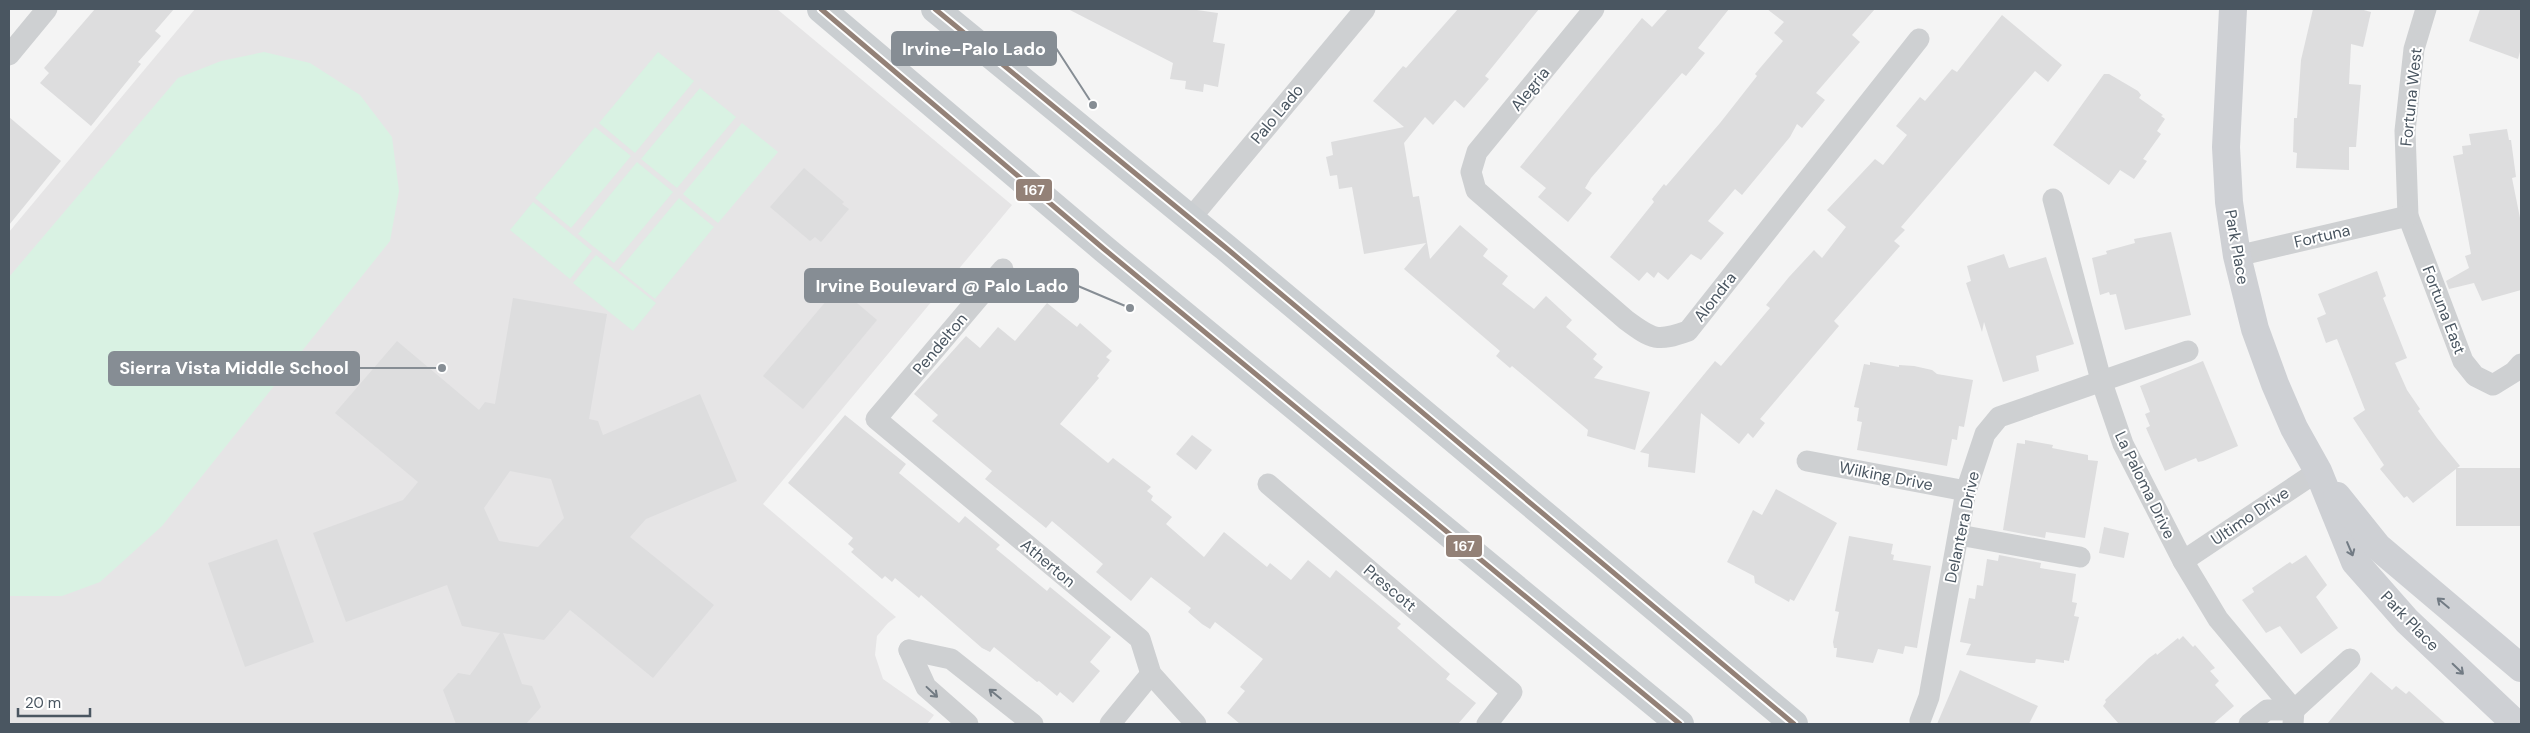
<svg xmlns="http://www.w3.org/2000/svg" width="2530" height="733" viewBox="0 0 2530 733" font-family="'DM Sans',sans-serif">
	<style>
		.education { fill: #e6e5e6 }
		.green { fill: #d9f2e3 }
		.building { fill: #ddddde; fill-rule: evenodd }
		.lines { fill: none; stroke-linecap: round; stroke-linejoin: round }
		.street { stroke: #ced0d2; stroke-width: 21 }
		.secondary { stroke: #ced0d4; stroke-width: 28 }
		.primary { stroke: #caced1; stroke-width: 28 }
		.bus-1-casing { stroke: #fff; stroke-width: 9 }
		.bus-1 { stroke: #938177; stroke-width: 5 }
		.oneway { stroke: #727b84 }
		.oneway2 { stroke: #727b83 }
		.labels { text-anchor: middle; dominant-baseline: central; stroke-width: 4; stroke-linejoin: round; paint-order: stroke }
		.street-label { font-size: 16px; fill: #4a5661; stroke: #fff }
		.leader { fill: none; stroke: #868d94; stroke-width: 2 }
		.callout-dot { fill: #868d94; stroke: #fff; stroke-width: 2 }
		.callout { fill: #868d94; stroke: #868d94; stroke-width: 2 }
		.callout-label { font-size: 18px; text-anchor: middle; font-weight: bold; fill: #fff }
		.line-badge { stroke: #fff; stroke-width: 2 }
		.badge-label { font-size: 14px; text-anchor: middle; font-weight: bold; fill: #fff }
	</style>
	<rect width="100%" height="100%" fill="#f4f4f4"/>
	<path class="education" d="M195,9h582l235,196 -249,299 133,113 -8,6 -11,13 -2,19 8,24 51,36 -7,9h-918v-492z"/>
	<g class="green">
		<path d="M264,52l46,11 50,32 32,42 7,54 -9,50 -228,285 -62,56 -38,14h-53v-319l169,-199 43,-17z"/>
		<path d="M658,52l36,29 -59,72 -36,-30z"/>
		<path d="M700,88l36,29 -59,71 -36,-29z"/>
		<path d="M742,123l36,29 -60,71 -35,-29z"/>
		<path d="M595,127l36,29 -60,72 -36,-30z"/>
		<path d="M637,162l36,30 -59,71 -36,-29z"/>
		<path d="M679,198l35,29 -59,72 -36,-29z"/>
		<path d="M533,202l59,49 -22,28 -60,-49z"/>
		<path d="M596,255l60,48 -23,28 -60,-48z"/>
	</g>
	<g class="building">
		<path d="M95,9h79l-19,22 6,5 -23,26 3,2 -50,62 -51,-43 9,-10 -5,-5z"/>
		<path d="M1068,9h122l28,4 -5,29 12,2 -7,43 -14,-3 -1,8 -18,-3 1,-8 -16,-2 3,-16z"/>
		<path d="M1458,9h81l-54,67 4,3 -25,29 -9,-8 -22,25 -8,-8 -21,26 9,54 6,-1 11,63 30,-34 28,24 -5,7 25,20 -6,8 32,25 12,-13 26,24 -6,7 31,27 -4,5 10,8 -9,11 56,14 -15,58 -48,-14 1,-6 -76,-64 -2,2 -14,-12 4,-5 -96,-82 22,-26 -62,11 -12,-67 -13,2 -2,-14 -7,1 -4,-19 7,-2 -2,-13 73,-15 -31,-26 30,-35 3,2z"/>
		<path d="M1668,9h61l-31,39 7,5 -19,23 -4,-3 -91,105 -6,10 7,5 -24,29 -30,-25 8,-9 -26,-21 122,-149 10,9z"/>
		<path d="M1767,9h108l-23,26 8,7 -44,51 9,7 -23,28 -5,-4 -7,13 -48,58 -7,-6 -27,32 16,12 -23,27 -10,-6 -23,26 -10,-8 -4,6 -7,-6 -8,9 -29,-24 44,-55 -2,-3 12,-15 2,2 54,-63 37,-47 -2,-2 28,-33 -9,-8 10,-11z"/>
		<path d="M2313,9h47l11,3 -8,35 -12,-3 -2,40 12,1 -5,62h-7v23l-53,-2 1,-15 -4,-1 1,-34h3l4,-58z"/>
		<path d="M2480,9h41v39l-3,11 -49,-18z"/>
		<path d="M2002,15l60,50 -14,17 -13,-11 -134,156 4,3 -11,11 6,5 -66,75 5,5 -79,93 5,4 -12,15 -5,-5 -9,11 -38,-31 -6,60 -47,-6 1,-13 -9,-2 75,-91 6,5 49,-58 -4,-3 23,-28 25,-27 8,8 24,-31 -19,-17 48,-51 8,6 24,-30 -11,-9 24,-29 5,4 27,-32 5,3z"/>
		<path d="M2104,74h5l29,17 3,4 -2,3 24,17 -2,1 4,3 -8,12 4,3 -18,25 4,2 -13,18 -14,-9 -11,15 -56,-40z"/>
		<path d="M9,117l52,44 -52,64z"/>
		<path d="M2507,129l2,11h2l5,37 -4,1 9,45v67l-39,11 -8,-18 -25,6 -3,-8 23,-13 -4,-12 6,-2 -18,-98 10,-2 -1,-8 9,-1 -2,-11z"/>
		<path d="M804,168l40,34 -2,2 7,5 -28,33 -6,-5 -5,4 -40,-34z"/>
		<path d="M2171,232l20,83 -66,15 -9,-36 -6,1 -1,-3 -9,3 -8,-37 15,-4 -1,-3 29,-8 -1,-4z"/>
		<path d="M2004,254l5,14 37,-11 28,87 -38,12 3,15 -36,11 -19,-60 -2,10 -16,-49 5,-2 -4,-15z"/>
		<path d="M2377,271l9,25 -3,2 24,60 -12,5 12,27 13,19 -2,2 19,27 23,28 -3,2h64v58h-65v-57l-43,34 -6,-7 -3,2 -24,-29 4,-4 -31,-47 12,-8 -28,-71 -11,4 -9,-25 9,-4 -8,-20z"/>
		<path d="M838,287l39,33 -74,89 -40,-33z"/>
		<path d="M513,298l94,16 -18,105 9,2 5,14 97,-41 37,87 -91,38 -16,18 84,68 -61,73 -83,-68 -26,30 -41,-7 19,51 10,2 9,21 -15,17h-70l-13,-34 15,-17 12,2 30,-42 -38,-7 -15,-41 -101,37 -33,-89 90,-33 15,-18 -83,-69 62,-72 82,69 6,-8 10,2zM510,471l41,8 13,39 -26,29 -39,-6 -15,-33z"/>
		<path d="M1047,303l30,24 3,-4 32,28 -6,6 4,3 -13,16 2,2 -39,46 48,39 5,-5 38,29 -4,4 6,5 -2,4 21,17 -6,7 38,33 20,-25 43,35 3,-4 21,17 17,-20 22,18 6,-8 65,54 -4,4 53,46 -4,5 30,24 -18,21h-218l-13,-11 18,-22 -5,-4 23,-28 -48,-37 -5,7 -8,-5 -14,-12 3,-4 -40,-31 -20,24 -35,-29 7,-8 -51,-43 -6,7 -61,-49 7,-8 -60,-50 6,-6 -24,-21 52,-58 14,12 18,-21 17,14z"/>
		<path d="M2203,361l35,85 -35,15 -5,1 -2,-4 -31,13 -19,-43 4,-2 -5,-12 5,-2 -10,-26z"/>
		<path d="M1870,362l29,5v-2l15,1 18,4 5,4 36,6 -9,47 -5,-1 -2,14 -5,-1 -5,27 -90,-16 5,-28 -5,-1 2,-13 -5,-1 10,-43 6,1z"/>
		<path d="M845,415l61,49 -7,9 60,50 6,-7 35,29 -4,4 51,42 3,-4 61,50 -21,25 10,9 -27,32 -13,-11 -3,4 -18,-15 -2,1 -43,-35 -4,5 -8,-4 -61,-53 -2,3 -24,-20 -3,4 -7,-6 -3,3 -31,-27 3,-3 -6,-5 5,-6 -65,-55z"/>
		<path d="M1192,435l20,15 -16,20 -20,-16z"/>
		<path d="M2025,440l28,5 -1,3 36,7v5l10,1 -13,77 -39,-6 -1,6 -42,-8 14,-87 8,1z"/>
		<path d="M1776,489l61,34 -43,78 -4,-2 -1,3 -34,-19 -1,-7 -27,-14 26,-52 9,5z"/>
		<path d="M2104,527l25,6 -5,25 -25,-5z"/>
		<path d="M1849,536l44,8 -2,10 3,1 -1,5 38,6 -14,82 -12,-2 -2,8 -25,-5 -5,14 -37,-6 1,-9h-3l-1,-6 6,-30 -4,-1z"/>
		<path d="M277,539l37,103 -69,25 -37,-104z"/>
		<path d="M1999,555l42,8 -1,5 36,6 -4,28 5,1 -3,13 5,1 -10,44 -5,-1v3l-28,-4 -1,4h-5l-64,-8 5,-11 -11,-2 9,-44 6,1 2,-14 6,1 4,-27 11,2z"/>
		<path d="M2306,555l21,30 -11,12 22,31 -37,26 -21,-28 -14,7 -24,-33 12,-8 -2,-4 38,-26 2,2z"/>
		<path d="M2183,636l10,11 2,-2 20,23 -5,3 9,10 -4,4 19,21 -21,18h-94l-16,-18 3,-4 -1,-2 44,-42 7,-5 1,2 21,-17 1,2z"/>
		<path d="M1960,670l78,36 -9,18h-92z"/>
		<path d="M2371,672l21,18 4,-4 10,8 3,-3 37,33h-119z"/>
	</g>
	<g class="lines">
		<g class="street">
			<path d="M1594,9l-117,143 -6,20 5,18 150,130c27,20 31,22 62,11l231,-292"/>
			<path d="M2426,9l-12,40 -9,82 3,85 55,145 12,15 18,9 21,-13 7,-8"/>
			<path d="M9,55l38,-46"/>
			<path d="M2053,199l48,181 22,64 60,117 35,58 76,91 -1,14"/>
			<path d="M1190,219l175,-210"/>
			<path d="M2237,256l171,-40"/>
			<path d="M1003,269l-127,150 264,220 11,35 45,50"/>
			<path d="M1807,461l159,30"/>
			<path d="M1268,484l244,208 -25,32"/>
			<path d="M1959,535l121,22"/>
			<path d="M2183,561l135,-90"/>
			<path d="M909,650l42,9 82,65"/>
			<path d="M909,650l17,37 42,37"/>
			<path d="M1920,721l9,-24 37,-206 19,-57 14,-17 189,-66"/>
			<path d="M1110,724l41,-50"/>
			<path d="M2249,724l18,-14h27l56,-51"/>
		</g>
		<g class="secondary">
			<path d="M2233,9l-7,138 3,55 8,54 18,73 20,55 19,44 24,43 37,91 52,59 109,103"/>
			<path d="M2337,496l41,51 143,121"/>
		</g>
		<g class="primary">
			<path d="M821,9l283,240 576,475"/>
			<path d="M935,9l290,238 569,477"/>
		</g>
		<defs>
			<g id="bus-1">
				<path d="M821,9l283,240 576,475"/>
				<path d="M935,9l290,238 569,477"/>
			</g>
		</defs>
		<use href="#bus-1" class="bus-1-casing"/>
		<use href="#bus-1" class="bus-1"/>
	</g>
	<defs><path id="oneway-shaft" d="M-6 0H5M1.5-3L5.5 0L1.5 3" fill="none" stroke-width="1.6" stroke-linecap="round" stroke-linejoin="round" transform="scale(1.25)"/></defs>
	<g class="oneway">
		<use href="#oneway-shaft" transform="translate(2350 549) rotate(67)"/>
		<use href="#oneway-shaft" transform="translate(2443 603) rotate(-140)"/>
		<use href="#oneway-shaft" transform="translate(2458 669) rotate(44)"/>
	</g>
	<g class="oneway2">
		<use href="#oneway-shaft" transform="translate(932 692) rotate(43)"/>
		<use href="#oneway-shaft" transform="translate(995 694) rotate(-141)"/>
	</g>
	<g class="labels">
		<g class="street-label">
			<text transform="translate(1530 89) rotate(-51)">Alegria</text>
			<text transform="translate(2411 97) rotate(-84)">Fortuna West</text>
			<text transform="translate(1277 114) rotate(-50)">Palo Lado</text>
			<text transform="translate(2322 236) rotate(-13)">Fortuna</text>
			<text transform="translate(2237 247) rotate(80)">Park Place</text>
			<text transform="translate(1715 297) rotate(-52)">Alondra</text>
			<text transform="translate(2444 310) rotate(69)">Fortuna East</text>
			<text transform="translate(940 344) rotate(-50)">Pendelton</text>
			<text transform="translate(1886 476) rotate(11)">Wilking Drive</text>
			<text transform="translate(2145 485) rotate(64)">La Paloma Drive</text>
			<text transform="translate(2250 516) rotate(-34)">Ultimo Drive</text>
			<text transform="translate(1962 527) rotate(-78)">Delantera Drive</text>
			<text transform="translate(1048 563) rotate(40)">Atherton</text>
			<text transform="translate(1390 588) rotate(40)">Prescott</text>
			<text transform="translate(2410 621) rotate(46)">Park Place</text>
		</g>
	</g>
	<path class="leader" d="M1093 105L1056 48M1130 308L1078 286M442 368L359 368"/>
	<g class="callout-dot">
		<circle cx="1093" cy="105" r="5"/>
		<circle cx="1130" cy="308" r="5"/>
		<circle cx="442" cy="368" r="5"/>
	</g>
	<g class="callout">
		<rect x="892" y="32" width="164" height="33" rx="5"/>
		<rect x="805" y="269" width="273" height="33" rx="5"/>
		<rect x="109" y="352" width="250" height="33" rx="5"/>
	</g>
	<g class="callout-label">
		<text x="974" y="55">Irvine-Palo Lado</text>
		<text x="942" y="292">Irvine Boulevard @ Palo Lado</text>
		<text x="234" y="374">Sierra Vista Middle School</text>
	</g>
	<g class="line-badge">
		<rect x="1015" y="178" width="38" height="24" rx="5" fill="#938177"/>
		<rect x="1445" y="534" width="38" height="24" rx="5" fill="#938177"/>
	</g>
	<g class="badge-label">
		<text x="1034" y="195">167</text>
		<text x="1464" y="551">167</text>
	</g>
	<rect width="2530" height="733" fill="none" stroke="#4a5661" stroke-width="20"/>
	<path d="M18 708v8h72v-8" fill="none" stroke="#4a5661" stroke-width="2.5"/>
	<text x="25" y="708" font-size="15" fill="#4a5661" stroke="#ffffff" stroke-width="4" paint-order="stroke">20 m</text>
</svg>
